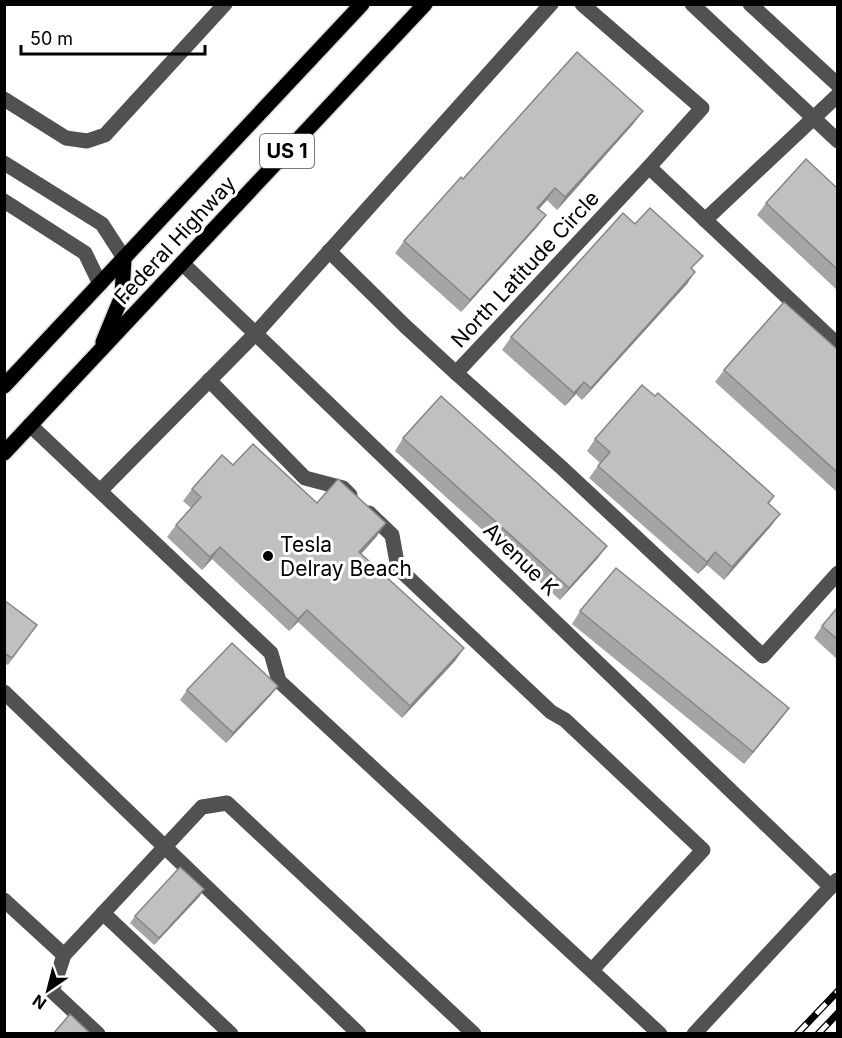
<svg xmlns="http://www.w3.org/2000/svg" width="842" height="1038" viewBox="0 0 842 1038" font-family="Inter,sans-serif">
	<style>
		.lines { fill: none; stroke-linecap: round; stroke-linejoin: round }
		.major-casing { stroke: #dbdbdb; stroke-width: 18 }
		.minor { stroke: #515151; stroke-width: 15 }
		.major { stroke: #000; stroke-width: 15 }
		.rail-casing { stroke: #000; stroke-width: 7 }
		.rail { stroke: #fff; stroke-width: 4.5; stroke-dasharray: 14; stroke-linecap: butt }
		.wall { fill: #a5a5a5 }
		.shaded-wall { fill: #868686 }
		.building { fill: #c0c0c0; stroke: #868686; stroke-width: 1.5 }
		.poi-dot { fill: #000; stroke: #fff; stroke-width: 2 }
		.labels { text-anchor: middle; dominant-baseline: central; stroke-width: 6; stroke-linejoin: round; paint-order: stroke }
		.shield { fill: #fff; stroke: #4c4c4c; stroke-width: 1.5 }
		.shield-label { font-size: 20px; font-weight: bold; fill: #000 }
		.street-label { font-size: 21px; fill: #000; stroke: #fff }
		.poi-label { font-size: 21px; fill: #000; stroke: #fff; text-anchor: start }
	</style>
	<rect width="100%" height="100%" fill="#fff"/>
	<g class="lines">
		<defs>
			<g id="major">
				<path d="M103,342l19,-46 2,-38"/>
				<path d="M4,386l358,-382"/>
				<path d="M4,453l421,-449"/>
			</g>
		</defs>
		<use href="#major" class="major-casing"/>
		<g class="minor">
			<path d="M582,4l120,104 -53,59 -193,206 106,95 201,188 75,-83"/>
			<path d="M692,4l146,137"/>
			<path d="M750,4l88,81"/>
			<path d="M4,99l62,39 21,3 18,-6 120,-131"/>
			<path d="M4,163l98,61 22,34"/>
			<path d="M649,167l189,178"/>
			<path d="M4,201l81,52 15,31"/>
			<path d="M705,220l133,-125"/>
			<path d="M329,251l75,74 52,48"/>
			<path d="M182,263l649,624"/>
			<path d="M209,380l96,98 38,10 7,7"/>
			<path d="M30,425l241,228 8,28 381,353"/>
			<path d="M100,491l156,-158 295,-329"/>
			<path d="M369,513l23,22 6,33 153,144 14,8 138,130 -111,120"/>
			<path d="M4,692l355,342"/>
			<path d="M4,900l60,55"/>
			<path d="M103,913l128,121"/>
			<path d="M98,1034l-46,-43 12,-36 138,-148 25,-4 247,231"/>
			<path d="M694,1034l143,-154"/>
		</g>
		<use href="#major" class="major"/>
		<defs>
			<g id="rail">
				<path d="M797,1034l41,-43"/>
				<path d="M818,1034l20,-21"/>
			</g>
		</defs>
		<use href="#rail" class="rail-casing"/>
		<use href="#rail" class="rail"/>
	</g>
	<g class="wall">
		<path d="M634,123l-77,87 -10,-10 -8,9 7,6 -9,12 -76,85 -66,-59 9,-12 59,-62z"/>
		<path d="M837,188v102l-80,-75 9,-12z"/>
		<path d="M635,224l58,46 -6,14 -105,116 -6,-6 -11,12 -63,-56 9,-13z"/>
		<path d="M837,349v143l-122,-110 9,-12z"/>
		<path d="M403,438l195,120 -38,42 -165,-149z"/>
		<path d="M595,439l179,57 -5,8 2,22 -47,54 -17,-15 -9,9 -109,-96 11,-15 -13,-12z"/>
		<path d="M233,465l84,38 60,33 -16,18 103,94 -9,13 -53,57 -104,-96 -9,9 -77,-72 -10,11 -35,-33 9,-12 15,-17 -8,-7 9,-12z"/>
		<path d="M4,600l33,25 -29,40 -4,-2z"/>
		<path d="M837,608v51l-23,-21 8,-12z"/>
		<path d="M580,611l200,109 -36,44 -172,-140z"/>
		<path d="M187,690l84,5 -45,48 -46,-43z"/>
		<path d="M200,896l-46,49 -24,-22 5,-7z"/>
	</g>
	<g class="shaded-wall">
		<path d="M643,111l-9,12 -77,87 8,-13z"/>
		<path d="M555,188l-8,12 -18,20 8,-12z"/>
		<path d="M546,215l-9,12 -76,85 9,-12z"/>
		<path d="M695,272l-8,12 -105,116 9,-12z"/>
		<path d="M584,382l-8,12 -11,12 9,-13z"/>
		<path d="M780,514l-9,12 -47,54 8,-13z"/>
		<path d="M386,523l-9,13 -26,29 8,-13z"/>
		<path d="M607,546l-9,12 -38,42 9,-12z"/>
		<path d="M220,547l-8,12 -10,11 8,-13z"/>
		<path d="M715,552l-8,13 -9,9 9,-12z"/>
		<path d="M307,610l-9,12 -9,9 9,-12z"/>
		<path d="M464,648l-9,13 -53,57 8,-12z"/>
		<path d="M278,686l-7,9 -45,48 7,-10z"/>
		<path d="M789,708l-9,12 -36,44 9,-12z"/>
		<path d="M204,889l-4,7 -46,49 5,-7z"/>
	</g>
	<g class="building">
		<path d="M577,52l66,59 -78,86 -10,-9 -18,20 9,7 -76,85 -66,-59 57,-64 2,2z"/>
		<path d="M806,159l31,29v81l-71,-66z"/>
		<path d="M650,208l53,48 -12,12 4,4 -104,116 -7,-6 -10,11 -63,-56 112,-124 12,11z"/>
		<path d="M784,302l53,47v123l-113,-102z"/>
		<path d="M642,385l13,11 3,-3 116,103 -6,7 12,11 -48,53 -17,-15 -8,10 -109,-96 12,-14 -15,-13z"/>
		<path d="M441,396l166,150 -38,42 -166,-150z"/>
		<path d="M253,444l64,59 21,-24 48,44 -27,29 105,96 -54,58 -103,-96 -9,9 -78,-72 -10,10 -34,-32 25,-28 -9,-8 30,-34 11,10z"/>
		<path d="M616,568l173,140 -36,44 -173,-141z"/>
		<path d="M4,600l33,25 -25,33 -8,-5z"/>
		<path d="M837,608v31l-15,-13z"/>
		<path d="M232,643l46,43 -45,47 -46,-43z"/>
		<path d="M180,867l24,22 -45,49 -24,-22z"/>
		<path d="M70,1014l21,20h-38z"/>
	</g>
	<circle class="poi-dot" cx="268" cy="556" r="6"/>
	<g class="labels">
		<rect class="shield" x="260" y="134" width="54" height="34" rx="4.5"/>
		<g class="shield-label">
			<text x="287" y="151">US 1</text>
		</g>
		<g class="street-label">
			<text transform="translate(175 240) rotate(-47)">Federal Highway</text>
			<text transform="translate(525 269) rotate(-47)">North Latitude Circle</text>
			<text transform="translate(521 559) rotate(44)">Avenue K</text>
		</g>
		<g class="poi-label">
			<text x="280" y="544">Tesla<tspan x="280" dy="24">Delray Beach</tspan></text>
		</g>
	</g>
	<rect width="842" height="1038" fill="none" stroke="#000000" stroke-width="12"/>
	<g transform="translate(48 990) rotate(215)" stroke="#ffffff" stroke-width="4.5" paint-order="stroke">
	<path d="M0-4.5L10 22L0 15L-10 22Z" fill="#000000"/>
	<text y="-9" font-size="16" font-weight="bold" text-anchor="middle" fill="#000000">N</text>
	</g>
	<path d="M21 45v9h184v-9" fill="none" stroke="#000000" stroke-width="3"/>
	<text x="30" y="45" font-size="18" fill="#000000" stroke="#ffffff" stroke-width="4.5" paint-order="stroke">50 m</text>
</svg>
